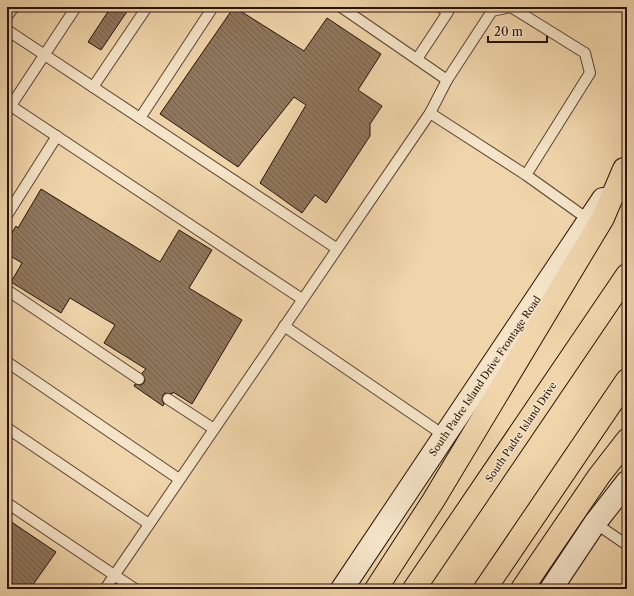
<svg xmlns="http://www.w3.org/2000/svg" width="634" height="596" viewBox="0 0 634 596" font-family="'Libre Caslon Text',serif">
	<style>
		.building { fill: url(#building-back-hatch); stroke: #281107 }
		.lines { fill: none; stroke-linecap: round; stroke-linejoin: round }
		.service-casing { stroke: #5a4230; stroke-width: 12 }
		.secondary-casing { stroke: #281107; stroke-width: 24 }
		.motorway-casing { stroke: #281107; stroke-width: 24 }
		.service { stroke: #f5e4c8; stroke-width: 10 }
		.secondary { stroke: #f5e4c8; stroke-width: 22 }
		.motorway { stroke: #f0d5aa; stroke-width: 22 }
		.labels { text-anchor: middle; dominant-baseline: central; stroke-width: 3; stroke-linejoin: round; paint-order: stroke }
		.street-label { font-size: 10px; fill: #281107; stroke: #f5e4c8 }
	</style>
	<defs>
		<pattern id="building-back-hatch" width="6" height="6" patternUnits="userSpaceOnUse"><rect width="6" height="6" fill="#90775c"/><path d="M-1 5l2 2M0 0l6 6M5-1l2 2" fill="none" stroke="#76604a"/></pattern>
	</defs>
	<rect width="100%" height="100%" fill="#f0d5aa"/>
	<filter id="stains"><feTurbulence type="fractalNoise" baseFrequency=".005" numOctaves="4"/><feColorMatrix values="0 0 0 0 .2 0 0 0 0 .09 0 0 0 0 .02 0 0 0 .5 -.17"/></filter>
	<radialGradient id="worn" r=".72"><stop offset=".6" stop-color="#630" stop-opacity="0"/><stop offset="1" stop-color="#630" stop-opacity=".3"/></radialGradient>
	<g class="building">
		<path d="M111,7h19l-29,43 -13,-8z"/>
		<path d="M234,7l70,44 23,-33 54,36 -23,36 24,16 -12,18v12l-44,67 -11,-8 -13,18 -42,-30 46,-78 -12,-8 -56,70 -78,-53z"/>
		<path d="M41,189l119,73 19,-32 33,20 -23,38 53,32 -50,84 -19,-12 -1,2 -7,-1 -2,2 -1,4 2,5 -1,2 -29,-20 1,-2 6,1 3,-2 1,-4 -3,-6 4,-4 -42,-26 11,-18 -45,-27 -9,15 -50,-31 11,-19 -15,-9v-13l9,-15 2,2z"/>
		<path d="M7,519l49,33 -26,37h-23z"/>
	</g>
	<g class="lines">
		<defs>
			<g id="service">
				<path d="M341,7l106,73 45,-69 19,-4 74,46 5,20 -64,102"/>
				<path d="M7,16l7,-9"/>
				<path d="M7,30l329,218"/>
				<path d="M417,59l31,-47 -8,-5"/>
				<path d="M93,87l54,-80"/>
				<path d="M11,106l291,193"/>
				<path d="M8,110l68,-103"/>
				<path d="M430,113l17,-33"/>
				<path d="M140,118l73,-111"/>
				<path d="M7,215l50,-79"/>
				<path d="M7,290l132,89"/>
				<path d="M284,326l161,110"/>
				<path d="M7,362l172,117"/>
				<path d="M168,399l46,30"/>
				<path d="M7,428l142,96"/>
				<path d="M7,503l128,86"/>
				<path d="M595,523l32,22"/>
				<path d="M105,589l325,-476 96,62 63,45"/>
			</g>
			<g id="secondary">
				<path d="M342,589l261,-390"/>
				<path d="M551,589l44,-66 32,-41"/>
			</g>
			<g id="motorway">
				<path d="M376,589l57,-88 170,-283 21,-49"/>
				<path d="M414,589l213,-314"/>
				<path d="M485,589l142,-209"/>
				<path d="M522,589l77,-113 28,-36"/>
			</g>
		</defs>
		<use href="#service" class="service-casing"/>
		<use href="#secondary" class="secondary-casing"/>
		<use href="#motorway" class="motorway-casing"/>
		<use href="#service" class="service"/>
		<use href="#secondary" class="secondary"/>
		<use href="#motorway" class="motorway"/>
	</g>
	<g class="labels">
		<g class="street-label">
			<text transform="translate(485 376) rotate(-56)">South Padre Island Drive Frontage Road</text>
			<text transform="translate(521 432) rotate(-56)">South Padre Island Drive</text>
		</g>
	</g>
	<rect width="634" height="596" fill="none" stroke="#f0d5aa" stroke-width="24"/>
	<rect x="8" y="8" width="618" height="580" fill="none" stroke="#281107" stroke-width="2"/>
	<rect x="12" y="12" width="610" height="572" fill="none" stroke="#281107"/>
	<path d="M488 36v6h59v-6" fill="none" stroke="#281107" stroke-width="2"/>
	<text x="494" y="36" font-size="12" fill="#281107" stroke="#f5e4c8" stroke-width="3" paint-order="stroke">20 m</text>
	<rect width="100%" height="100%" filter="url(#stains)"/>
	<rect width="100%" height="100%" fill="url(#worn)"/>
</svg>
